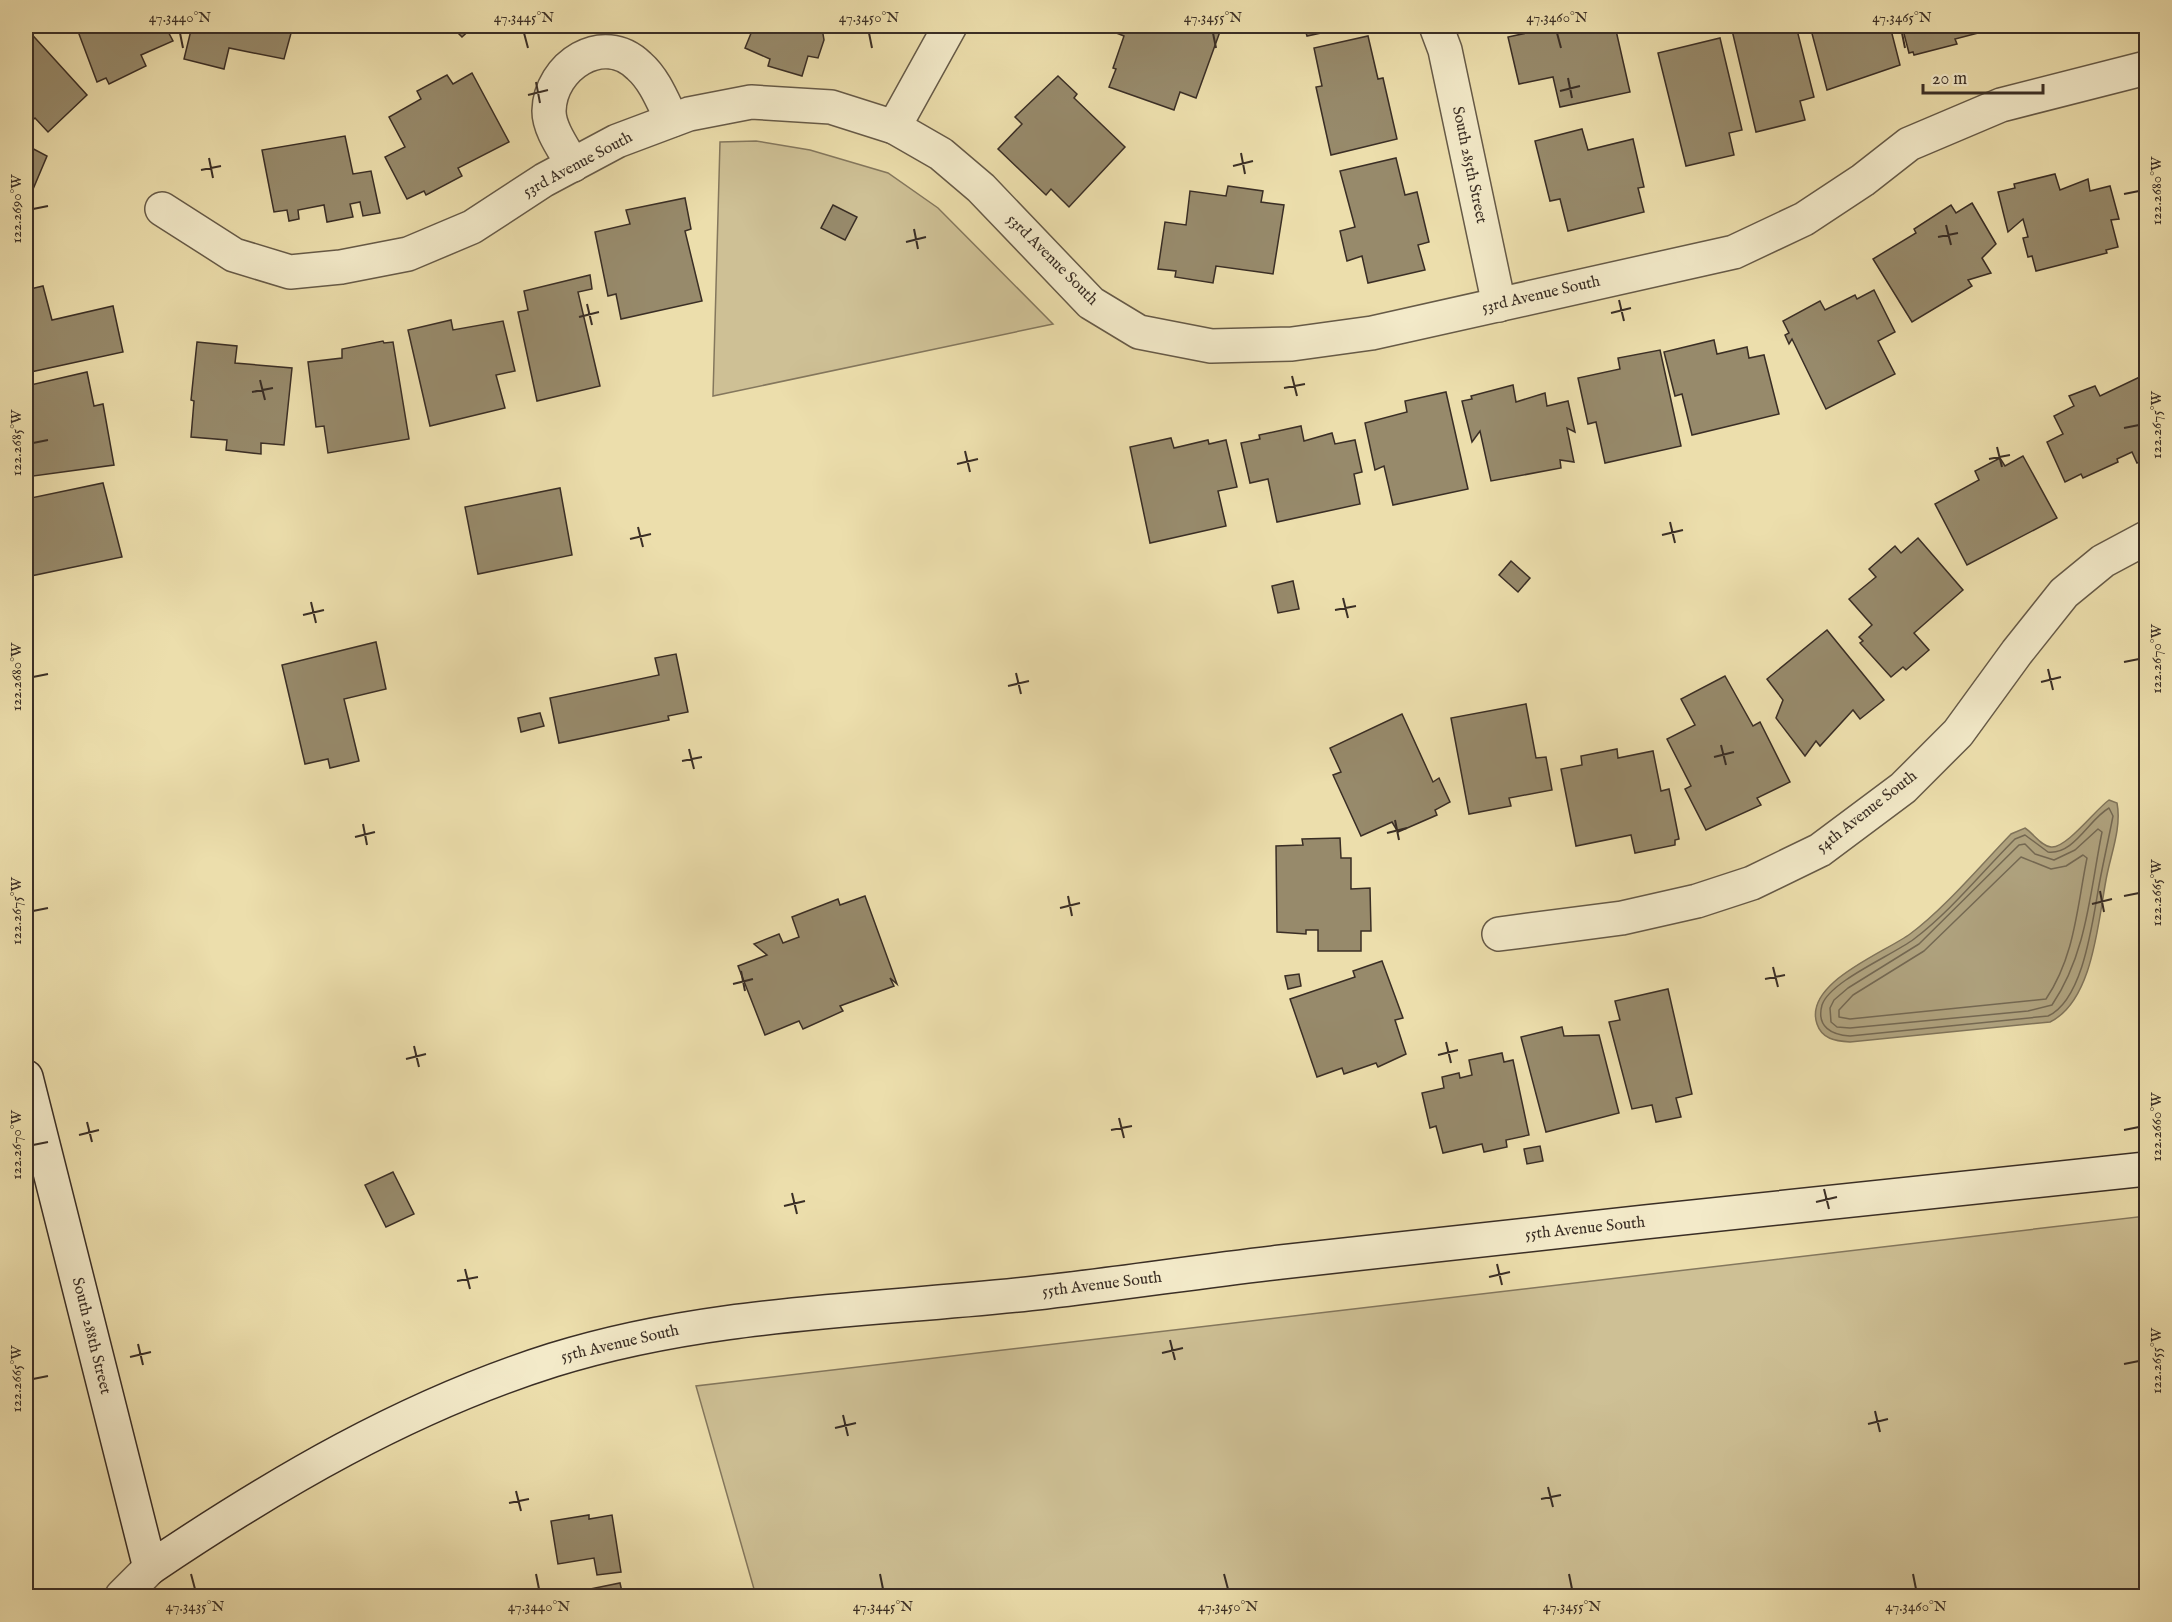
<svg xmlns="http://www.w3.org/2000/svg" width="2172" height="1622" viewBox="0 0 2172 1622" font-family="'IM FELL English',serif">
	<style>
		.green { fill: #cec095; stroke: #84775d; stroke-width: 1.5 }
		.water { fill: #afa27e; stroke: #80745a; stroke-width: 1.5 }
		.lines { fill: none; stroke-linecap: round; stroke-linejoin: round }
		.shore { stroke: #746852; stroke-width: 1.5 }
		.building { fill: #978a6b; stroke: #3a2e25; stroke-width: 1.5 }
		.street-casing { stroke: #665a47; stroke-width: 36 }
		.secondary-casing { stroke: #3a2e25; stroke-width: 36 }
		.street { stroke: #f3eac9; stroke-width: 33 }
		.secondary { stroke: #f3eac9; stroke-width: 33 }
		.ticks { fill: none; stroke: #3a2e25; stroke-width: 2 }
		.labels { text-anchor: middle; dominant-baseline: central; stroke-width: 5; stroke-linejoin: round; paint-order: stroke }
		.street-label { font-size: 16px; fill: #3a2e25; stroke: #f3eac9 }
		.neatline { fill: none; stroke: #3a2e25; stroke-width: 2 }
		.ticks-label { font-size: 15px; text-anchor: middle; fill: #3a2e25 }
	</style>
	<rect width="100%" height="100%" fill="#ecdeac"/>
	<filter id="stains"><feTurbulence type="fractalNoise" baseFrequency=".00333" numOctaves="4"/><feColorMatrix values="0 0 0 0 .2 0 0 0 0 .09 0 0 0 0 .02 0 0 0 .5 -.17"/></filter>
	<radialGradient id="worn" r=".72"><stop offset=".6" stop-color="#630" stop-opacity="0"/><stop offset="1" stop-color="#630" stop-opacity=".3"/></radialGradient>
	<g class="green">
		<path d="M756,141l54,9 78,23 50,35 115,116 -340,72 7,-254z"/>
		<path d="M2146,1216v380h-1390l-60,-210z"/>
	</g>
	<path class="water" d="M2109,800l8,3c5,25 -7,53 -11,77 -8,42 -13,121 -56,142l-200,20c-15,-1 -28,-3 -33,-18 -14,-41 67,-71 93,-90 33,-24 71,-69 101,-100l14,-6c8,5 16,18 26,19 15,2 45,-38 58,-47z"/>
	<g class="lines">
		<g class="shore">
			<path d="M2109,808l4,8c-4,21 -9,43 -13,64 -7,36 -15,119 -52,136l-198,20c-18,-1 -34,-9 -28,-31 8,-24 71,-50 92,-66 37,-28 68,-67 101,-100l10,-4 23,17c26,3 41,-33 61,-44z"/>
			<path d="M2098,829l4,3c-12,60 -15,121 -50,173l-24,6 -178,17 -13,-1 -6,-5 -1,-14 4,-8 14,-12 71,-44 100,-99 6,-1 10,10 19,6 21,-10z"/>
			<path d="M2083,855l4,3c-10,49 -12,98 -41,141l-196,20 -11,-2v-7l14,-15 71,-44 97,-94 30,12 15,-3z"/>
		</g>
	</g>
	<g class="building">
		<path d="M76,26h89l8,15 -32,14 5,11 -37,18 -3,-6 -9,4z"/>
		<path d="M192,26h101l-9,33 -55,-11 -5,21 -40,-10z"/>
		<path d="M451,26h23l-12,11z"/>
		<path d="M754,26h80l1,6 -13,-4 2,12 -6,18 -10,-2 -6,20 -34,-10 2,-7 -25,-11z"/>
		<path d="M1117,26h105l-26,72 -16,-6 -6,18 -65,-23 7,-18 -3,-1 11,-32 -10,-4z"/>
		<path d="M1304,26h49l-46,10z"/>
		<path d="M1559,26h56l15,66 -70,15 -7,-30 -34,7 -11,-47z"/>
		<path d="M1731,26h65l18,71 -14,4 5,19 -49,12z"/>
		<path d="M1810,26h80l10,39 -73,25z"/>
		<path d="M1902,26h83l1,5 -31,8 2,5 -43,11 -1,-3 -4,1z"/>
		<path d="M26,28l61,67 -39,37 -13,-14 -8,7 -1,-3z"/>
		<path d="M1368,36l10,43 5,-1 14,61 -66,16 -15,-68 6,-1 -8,-38z"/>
		<path d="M1720,38l22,92 -13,3 5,22 -48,11 -28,-113z"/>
		<path d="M472,73l37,69 -51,26 4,8 -36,19 -2,-4 -17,8 -22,-42 20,-10 -16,-30 32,-18 -4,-8 30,-16 6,9z"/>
		<path d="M1058,76l19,18 -3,4 51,49 -56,60 -18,-18 -5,6 -48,-46 24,-25 -7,-7z"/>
		<path d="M1582,129l6,21 45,-11 11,48 -6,1 6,24 -76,19 -8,-32 -10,2 -15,-60z"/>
		<path d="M345,136l8,38 18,-3 9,42 -17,3 -3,-14 -10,2 3,13 -26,5 -3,-17 -26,5 1,9 -10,2 -2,-11 -13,2 -12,-62z"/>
		<path d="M26,145l21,11 -16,38 -5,-5z"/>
		<path d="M1396,158l9,37 12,-3 12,50 -11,3 7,25 -57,13 -6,-27 -15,5 -7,-30 15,-4 -15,-56z"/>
		<path d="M2055,174l5,16 28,-11 2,12 20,-5 9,33 -8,1 7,27 -12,3 1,3 -71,18 -4,-15 -4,1 -5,-19 5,-1 -5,-18 -15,13 -10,-40 17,-4 -1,-4z"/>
		<path d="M1228,186l35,5 -2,11 23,3 -11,69 -57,-8 -3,17 -38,-6 1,-6 -18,-2 7,-47 21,3 4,-34 36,5z"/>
		<path d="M685,198l6,31 -6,2 17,70 -81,18 -5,-25 -8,2 -13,-64 35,-8 -4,-14z"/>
		<path d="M1972,203l24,41 -14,14 9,15 -23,7 4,6 -60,36 -39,-63 43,-26 -2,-4 37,-24 5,8z"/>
		<path d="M833,205l24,12 -12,23 -24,-12z"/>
		<path d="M590,275l2,14 -14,3 22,94 -63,15 -19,-89 10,-2 -4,-19z"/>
		<path d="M43,286l9,34 61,-14 10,46 -97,21v-83z"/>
		<path d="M1874,290l21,42 -17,9 17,33 -69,35 -34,-70 -3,5 -4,-9 4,-2 -6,-12 37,-20 5,9 30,-15 2,4z"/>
		<path d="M451,320l2,10 50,-9 12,50 -19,4 9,33 -75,18 -22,-96z"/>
		<path d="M1714,340l3,14 30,-7 2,11 15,-3 15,59 -87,21 -10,-41 -7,2 -11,-44z"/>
		<path d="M383,341l1,2 9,-1 16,97 -81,14 -4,-27 -8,1 -8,-65 34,-4v-9z"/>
		<path d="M197,342l40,4 -2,17 57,5 -8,77 -23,-2v11l-35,-4 1,-10 -36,-3 3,-36 -3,-1z"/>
		<path d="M1660,350l21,96 -76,17 -9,-41 -8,2 -10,-46 42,-9 -2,-11z"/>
		<path d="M87,372l7,34 9,-2 11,61 -88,12v-91z"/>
		<path d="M2146,374v85l-9,4 -5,-11 -15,7 1,3 -35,16 -2,-4 -16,8 -18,-40 16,-8 -9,-18 20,-10 -5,-10 26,-10 5,10z"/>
		<path d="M1513,385l3,17 29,-9 2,13 21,-5 7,31 -8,-4 7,34 -14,-2 1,8 -70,13 -11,-50 -8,11 -10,-41 10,-2 -1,-3z"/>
		<path d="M1446,392l22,97 -75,16 -9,-39 -9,4 -10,-47 42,-11 -2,-11z"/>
		<path d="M1301,426l3,15 28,-8 3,11 20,-4 7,32 -8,2 6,30 -83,18 -9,-43 -18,4 -9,-40 19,-4 -1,-4z"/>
		<path d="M1171,438l3,10 34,-8 1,4 17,-4 11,47 -19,4 8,35 -76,17 -20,-96z"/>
		<path d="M2023,456l34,62 -90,47 -32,-61 44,-24 -4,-9 25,-13 5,8z"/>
		<path d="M103,483l19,74 -96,20v-78z"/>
		<path d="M560,488l12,67 -94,19 -13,-67z"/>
		<path d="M1918,538l45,52 -49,43 15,17 -23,20 -3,-3 -12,10 -31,-34 3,-2 -4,-4 13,-12 -23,-26 27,-22 -7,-8 26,-23 6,7z"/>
		<path d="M1511,561l19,17 -12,14 -19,-17z"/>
		<path d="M1293,581l6,28 -21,4 -6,-27z"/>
		<path d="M1827,630l57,70 -24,19 -7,-9 -33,36 -4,-5 -11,15 -29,-38 7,-18 -16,-21z"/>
		<path d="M376,642l10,47 -42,10 15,62 -29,7 -2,-9 -23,5 -23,-99z"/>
		<path d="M676,654l12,58 -20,4 1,4 -110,23 -9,-45 109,-23 -4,-17z"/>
		<path d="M1725,676l28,50 7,-4 30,60 -33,16 4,7 -55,25 -21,-41 6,-3 -24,-47 28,-14 -14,-26z"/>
		<path d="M1526,704l10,54 10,-1 6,33 -43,8 2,8 -42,8 -18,-96z"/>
		<path d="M540,713l4,13 -23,6 -3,-14z"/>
		<path d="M1402,714l31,68 6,-4 11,24 -15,8 2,5 -39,17 -6,-10 -31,14 -28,-61 8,-3 -11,-24z"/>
		<path d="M1617,749l1,9 35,-7 8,40 8,-2 10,50 -4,1v5l-40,8 -4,-18 -55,11 -15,-77 21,-4 -1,-9z"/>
		<path d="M1340,838l1,20h10v31l19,-1 1,43h-10v20h-43v-21h-12v4l-29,-2 -1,-86 27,-1 -1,-6z"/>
		<path d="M865,896l32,88 -7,-6 4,8 -54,20 3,5 -40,18 -4,-8 -34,14 -27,-69 29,-11 -13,-11 25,-10 4,9 16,-6 -7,-20 46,-18 2,6z"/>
		<path d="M1382,961l21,57 -8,2 11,34 -28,13 -2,-4 -32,11 -2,-6 -25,9 -27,-78 65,-22 -2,-6z"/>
		<path d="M1299,974l2,12 -13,3 -3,-13z"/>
		<path d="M1668,989l24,105 -16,4 5,19 -25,5 -4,-17 -20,4 -23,-87 11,-2 -5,-19z"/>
		<path d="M1562,1027l2,9 35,-1 20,78 -73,19 -25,-95z"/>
		<path d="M1502,1053l2,9 9,-2 16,75 -23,5 1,7 -23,5 -2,-8 -39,9 -7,-27 -6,2 -8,-35 22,-5 -2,-11 17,-4 1,5 12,-3 -3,-15z"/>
		<path d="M1540,1146l3,15 -16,3 -3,-15z"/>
		<path d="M393,1172l21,42 -28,13 -21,-42z"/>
		<path d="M589,1515v4l23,-4 9,57 -24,3 -3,-17 -36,6 -7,-43z"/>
		<path d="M620,1583l3,13h-37l-1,-6z"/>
		<path d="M566,1591l1,5h-30z"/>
	</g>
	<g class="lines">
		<defs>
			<g id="street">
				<path d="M1436,26l9,24 54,255"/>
				<path d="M894,127l56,-101"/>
				<path d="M573,165c-9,-16 -24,-36 -24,-54 1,-45 54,-80 90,-45 16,14 24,36 33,54"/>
				<path d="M162,209l72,46 56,17 51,-5 67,-13 64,-27 72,-47 73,-39 72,-27 62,-12 80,5 63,20 47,27 40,34 110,115 48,29 72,14 81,-2 80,-11 362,-81 70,-33 59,-39 46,-36 92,-39 145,-37"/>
				<path d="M1499,934l123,-16 75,-17 55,-18 68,-33 83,-62 55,-55 59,-81 47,-59 39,-32 43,-23"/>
				<path d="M122,1596l28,-28"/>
			</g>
			<path id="secondary" d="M26,1077l124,491c126,-85 257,-162 403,-208 160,-50 327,-49 492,-68 79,-9 157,-21 236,-30 288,-33 577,-62 865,-93"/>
		</defs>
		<use href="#street" class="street-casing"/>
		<use href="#secondary" class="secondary-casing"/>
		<use href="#street" class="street"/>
		<use href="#secondary" class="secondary"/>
	</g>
	<path class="ticks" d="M180,33l3,15M524,33l4,15M869,33l3,15M1213,33l3,15M1557,33l4,15M1902,33l3,15M1568,78l4,20M536,82l4,21M1560,91l20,-5M528,95l20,-5M1241,153l4,21M209,158l4,20M1233,166l20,-5M201,170l20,-4M2124,194l15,-3M33,209l15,-3M1946,225l5,20M914,229l4,20M1938,237l20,-4M906,242l20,-5M1619,300l5,21M587,304l5,21M1611,313l20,-5M579,317l20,-5M1292,376l5,20M260,380l5,20M1284,388l21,-4M252,392l21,-4M2124,428l15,-3M33,443l15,-3M1997,447l5,20M965,451l5,21M1989,459l21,-4M957,464l21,-5M1670,522l5,21M638,527l5,20M1662,535l21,-5M630,539l21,-5M1343,598l5,20M311,602l5,21M1335,610l21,-4M303,615l21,-5M2124,662l15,-3M2048,669l5,21M1016,673l5,21M33,677l15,-3M2041,682l20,-5M1008,686l21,-5M1721,745l5,20M689,749l5,20M1714,757l20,-5M682,761l20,-4M1395,820l4,20M363,824l4,21M1387,833l20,-5M355,837l20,-5M2100,891l4,21M1068,896l4,20M2124,896l15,-3M2092,904l20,-5M1060,908l20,-5M33,911l15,-3M1773,967l5,20M741,971l4,20M1765,979l20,-4M733,984l20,-5M1446,1042l5,21M414,1046l5,21M1438,1055l20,-5M406,1059l20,-5M1119,1118l5,20M87,1122l5,20M1111,1130l21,-4M2124,1130l15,-3M79,1135l20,-5M33,1145l15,-3M1824,1189l5,20M792,1193l5,21M1816,1202l21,-5M784,1206l21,-5M1497,1264l5,21M465,1269l5,20M1489,1277l21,-5M457,1281l21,-4M1170,1340l5,20M138,1344l5,21M1162,1353l21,-5M130,1357l21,-5M2124,1364l15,-3M33,1379l15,-3M1875,1411l5,21M843,1415l5,21M1868,1424l20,-5M835,1428l21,-5M1548,1487l5,20M516,1491l5,20M1541,1499l20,-4M509,1503l20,-4M191,1574l4,15M536,1574l3,15M880,1574l3,15M1224,1574l4,15M1569,1574l3,15M1913,1574l3,15"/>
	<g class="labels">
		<g class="street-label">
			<text transform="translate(578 165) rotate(-28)">53rd Avenue South</text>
			<text transform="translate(1469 165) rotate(78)">South 285th Street</text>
			<text transform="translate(1052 260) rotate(45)">53rd Avenue South</text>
			<text transform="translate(1541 295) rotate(-13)">53rd Avenue South</text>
			<text transform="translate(1867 812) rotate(-38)">54th Avenue South</text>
			<text transform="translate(1585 1229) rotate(-6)">55th Avenue South</text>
			<text transform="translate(1102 1285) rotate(-7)">55th Avenue South</text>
			<text transform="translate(91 1336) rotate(76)">South 288th Street</text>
			<text transform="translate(620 1344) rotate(-13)">55th Avenue South</text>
		</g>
	</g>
	<rect width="2172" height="1622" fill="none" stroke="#ecdeac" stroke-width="66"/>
	<path d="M1923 84v9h120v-9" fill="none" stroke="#3a2e25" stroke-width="3"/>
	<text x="1932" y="84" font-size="18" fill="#3a2e25" stroke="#f3eac9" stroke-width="4.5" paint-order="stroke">20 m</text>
	<rect x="33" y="33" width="2106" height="1556" class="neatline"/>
	<g class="ticks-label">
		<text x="180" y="22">47.3440°N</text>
		<text x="524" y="22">47.3445°N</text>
		<text x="869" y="22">47.3450°N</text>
		<text x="1213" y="22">47.3455°N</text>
		<text x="1557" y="22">47.3460°N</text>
		<text x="1902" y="22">47.3465°N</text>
		<text transform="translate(2156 191) rotate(-90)" y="5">122.2680°W</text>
		<text transform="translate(16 209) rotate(-90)" y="5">122.2690°W</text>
		<text transform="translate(2156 425) rotate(-90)" y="5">122.2675°W</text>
		<text transform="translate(16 443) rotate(-90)" y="5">122.2685°W</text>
		<text transform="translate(2156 659) rotate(-90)" y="5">122.2670°W</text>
		<text transform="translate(16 677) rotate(-90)" y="5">122.2680°W</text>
		<text transform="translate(2156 893) rotate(-90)" y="5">122.2665°W</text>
		<text transform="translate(16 911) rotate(-90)" y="5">122.2675°W</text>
		<text transform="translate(2156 1127) rotate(-90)" y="5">122.2660°W</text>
		<text transform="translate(16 1145) rotate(-90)" y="5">122.2670°W</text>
		<text transform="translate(2156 1361) rotate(-90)" y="5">122.2655°W</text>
		<text transform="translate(16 1379) rotate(-90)" y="5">122.2665°W</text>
		<text x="195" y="1611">47.3435°N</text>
		<text x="539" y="1611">47.3440°N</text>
		<text x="883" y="1611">47.3445°N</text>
		<text x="1228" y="1611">47.3450°N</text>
		<text x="1572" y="1611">47.3455°N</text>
		<text x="1916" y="1611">47.3460°N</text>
	</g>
	<rect width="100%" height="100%" filter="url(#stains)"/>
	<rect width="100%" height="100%" fill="url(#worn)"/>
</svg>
